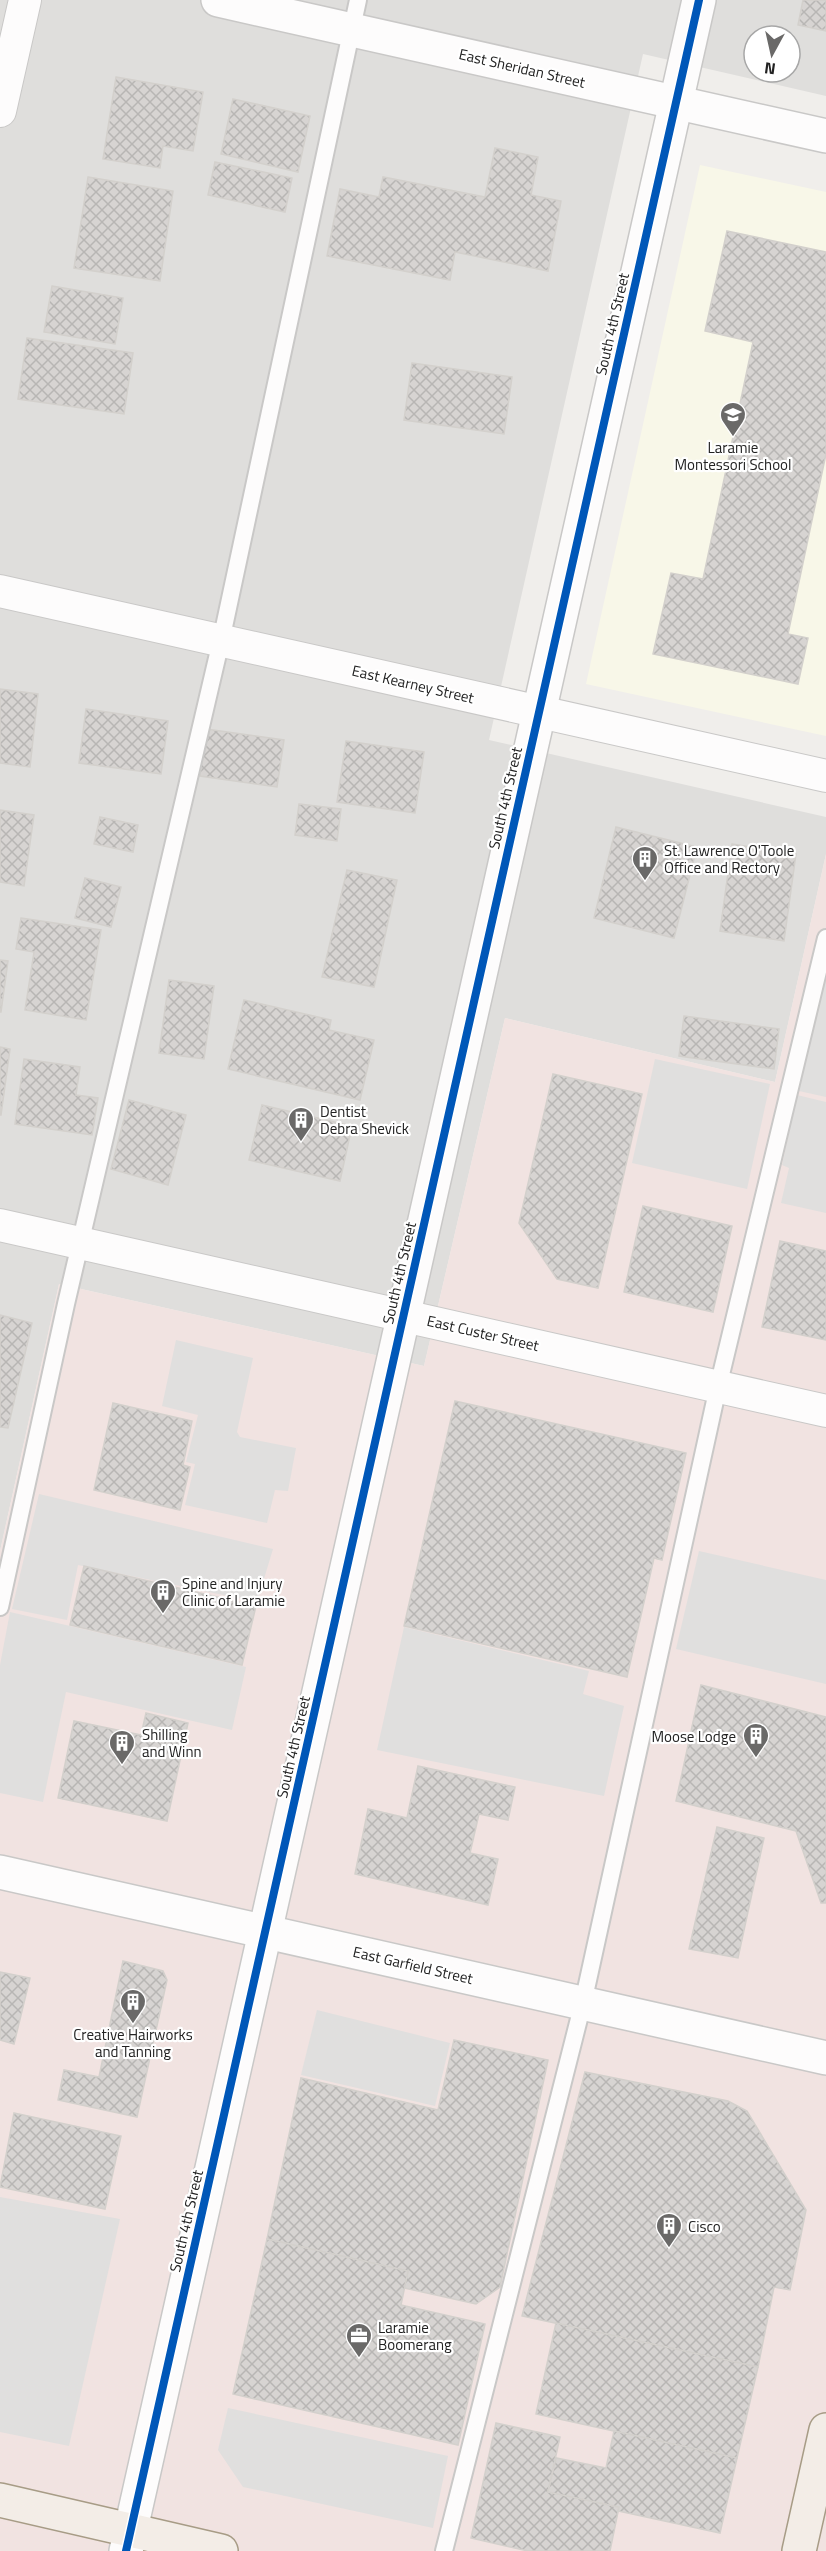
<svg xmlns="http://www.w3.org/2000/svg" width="826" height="2551" viewBox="0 0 826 2551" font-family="'Titillium Web',sans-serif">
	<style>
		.residential { fill: #dfdedc; fill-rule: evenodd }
		.commercial { fill: #f1e3e1 }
		.education { fill: #f8f7e8 }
		.parking { fill: #e0dfde }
		.building { fill: url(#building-cross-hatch); stroke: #d3d0cc; stroke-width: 1.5 }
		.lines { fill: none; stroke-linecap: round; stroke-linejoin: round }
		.service-casing { stroke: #c9c8c7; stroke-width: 20 }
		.minor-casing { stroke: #c9c8c7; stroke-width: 34 }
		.tertiary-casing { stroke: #c9c8c7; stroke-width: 36 }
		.primary-casing { stroke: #a79c86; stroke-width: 36 }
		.service { stroke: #fdfcfc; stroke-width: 16 }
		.minor { stroke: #fdfcfc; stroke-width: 32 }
		.tertiary { stroke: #fdfcfc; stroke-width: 33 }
		.primary { stroke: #f3ede7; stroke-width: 33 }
		.cycleway-casing { stroke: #fff; stroke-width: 11 }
		.cycleway { stroke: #0057b8; stroke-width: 8 }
		.labels { text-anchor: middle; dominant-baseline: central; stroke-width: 4.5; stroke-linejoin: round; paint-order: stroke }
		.street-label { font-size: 15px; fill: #222; stroke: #fff }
		.poi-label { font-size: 15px; fill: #222; stroke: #fff; text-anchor: start }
	</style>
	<defs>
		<pattern id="building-cross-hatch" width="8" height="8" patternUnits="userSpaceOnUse" patternTransform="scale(1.5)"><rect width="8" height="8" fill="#d7d4d2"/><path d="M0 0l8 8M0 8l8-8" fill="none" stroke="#b8b6b4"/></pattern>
	</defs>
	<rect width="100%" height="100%" fill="#f0eeeb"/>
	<path class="residential" d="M0,0h826v96l-183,-42 -154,686 337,77v37l-51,228 -270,-64 -81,348 -365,-82 -59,267zM754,36h36v36h-36z"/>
	<path class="commercial" d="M826,854v1697h-826v-1000l59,-267 365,82 81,-348 270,64z"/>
	<path class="education" d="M700,165l126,27v544l-240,-52z"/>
	<g class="parking">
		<path d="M826,969v128l-27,-6z"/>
		<path d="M655,1059l115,25 -23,105 -115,-26z"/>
		<path d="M797,1095l29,7v111l-45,-10 8,-35 -7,-3z"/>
		<path d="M176,1340l77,18 -16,74 3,5 56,11 -8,43 -13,-1 -8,33 -82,-18 10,-41 -9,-2 12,-47 -36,-9z"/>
		<path d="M39,1494l234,55 -16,53 -179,-37 -11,55 -55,-11z"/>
		<path d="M699,1551l127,29v104l-150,-35z"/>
		<path d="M10,1612l236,55 -14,63 -166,-38 -23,110 -43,-9v-128z"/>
		<path d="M404,1627l185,44 -6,23 41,12 -20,90 -227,-46z"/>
		<path d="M317,2010l133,33 -15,63 -134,-31z"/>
		<path d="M0,2197l120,22 -51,227 -69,-14z"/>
		<path d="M228,2408l220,48 -15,72 -190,-41 -25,-37z"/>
	</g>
	<g class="building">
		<path d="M803,0h23v31l-28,-6z"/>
		<path d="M116,77l87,15 -10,59 -30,-5 -3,22 -57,-9z"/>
		<path d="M233,99l77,17 -12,56 -77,-18z"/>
		<path d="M495,148l43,9 -7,38 30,6 -13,70 -93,-19 -5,28 -123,-24 13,-67 39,8 4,-20 102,20z"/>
		<path d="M215,162l77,16 -7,34 -77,-17z"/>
		<path d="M88,177l85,14 -13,90 -86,-13z"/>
		<path d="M727,231l99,21v202l-38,180 20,4 -10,46 -145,-30 18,-81 32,6 50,-237 -48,-11z"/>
		<path d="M52,286l71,12 -8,46 -71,-12z"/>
		<path d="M27,338l106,15 -9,61 -106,-15z"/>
		<path d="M412,363l100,14 -8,57 -100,-14z"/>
		<path d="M0,689l38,5 -8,73 -30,-4z"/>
		<path d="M86,709l82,12 -7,53 -82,-11z"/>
		<path d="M206,729l78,11 -7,47 -77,-11z"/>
		<path d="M346,741l78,11 -9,61 -78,-11z"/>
		<path d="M299,804l42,5 -4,32 -42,-6z"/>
		<path d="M0,810l34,5 -10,71 -24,-4z"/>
		<path d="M100,817l38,8 -5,27 -39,-8z"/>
		<path d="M616,827l81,20 -23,91 -80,-20z"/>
		<path d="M732,844l64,10 -12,87 -64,-10z"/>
		<path d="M347,870l50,10 -23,107 -52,-10z"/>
		<path d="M85,878l36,9 -10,40 -36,-9z"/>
		<path d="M21,918l80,12 -15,90 -61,-10 9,-58 -18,-3z"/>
		<path d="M0,960l8,1 -7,51h-1z"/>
		<path d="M169,980l45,6 -10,73 -45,-6z"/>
		<path d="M244,1000l87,20 -2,10 45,10 -14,60 -132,-31z"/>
		<path d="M684,1016l95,13 -5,40 -95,-13z"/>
		<path d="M0,1047l10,2 -9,66h-1z"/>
		<path d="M24,1059l56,8 -4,28 22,3 -6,37 -77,-11z"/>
		<path d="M553,1074l89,20 -44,194 -41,-9 -38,-56z"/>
		<path d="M129,1100l57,15 -18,70 -57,-16z"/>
		<path d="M262,1105l90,21 -12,55 -91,-21z"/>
		<path d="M643,1206l89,20 -19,86 -89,-20z"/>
		<path d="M780,1241l46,10v89l-64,-13z"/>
		<path d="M0,1315l32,8 -24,105 -8,-1z"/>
		<path d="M455,1401l231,52 -24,107 -8,-2 -27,119 -223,-51z"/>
		<path d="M113,1403l79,18 -9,44 7,2 -10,43 -86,-20z"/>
		<path d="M84,1566l172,40 -14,59 -172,-40z"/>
		<path d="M701,1685l125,32v186h-5l-25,-72 -120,-30z"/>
		<path d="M146,1713l42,10 -21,98 -109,-23 16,-77 67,14z"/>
		<path d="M418,1766l97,21 -7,33 -29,-6 -9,39 28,6 -10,46 -133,-31 13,-65 39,9z"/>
		<path d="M717,1827l47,11 -26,120 -49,-9z"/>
		<path d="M123,1961l40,10 4,9 -30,137 -79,-17 6,-30 35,7z"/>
		<path d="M0,1972l30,6 -16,66 -14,-4z"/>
		<path d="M454,2040l94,20 -48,227 -24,17 -72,-16 4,-17 -141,-32 34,-161 137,32z"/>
		<path d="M585,2072l143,29 19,10 59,99 -16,80 -16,-3 -16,80 -236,-51z"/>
		<path d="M14,2113l107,23 -16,73 -105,-22z"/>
		<path d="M267,2239l141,32 -7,34 84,19 -27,121 -225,-51z"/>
		<path d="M556,2323l202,44 -21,91 -201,-44z"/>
		<path d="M496,2423l64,14 -12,55 71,15 -9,44h-82l-57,-13z"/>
		<path d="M614,2431l123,27 -17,75 -102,-22 1,-4 -71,-15 8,-34 50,10z"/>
	</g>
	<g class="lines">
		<defs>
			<g id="service">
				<path d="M0,1607l66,-303 155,-663 137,-641"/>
				<path d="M444,2551l139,-548 135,-616 108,-449"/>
			</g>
			<g id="minor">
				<path d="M0,111l25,-111"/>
				<path d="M0,591l826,185"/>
				<path d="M0,1225l826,186"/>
			</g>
			<g id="tertiary">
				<path d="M218,0l608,136"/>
				<path d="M0,1872l826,186"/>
				<path d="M126,2551l573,-2551"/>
			</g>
			<g id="primary">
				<path d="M0,2500l221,51"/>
				<path d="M799,2551l27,-121"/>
			</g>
		</defs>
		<use href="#service" class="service-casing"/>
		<use href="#minor" class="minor-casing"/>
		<use href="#tertiary" class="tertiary-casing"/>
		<use href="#primary" class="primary-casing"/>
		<use href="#service" class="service"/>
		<use href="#minor" class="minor"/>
		<use href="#tertiary" class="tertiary"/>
		<use href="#primary" class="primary"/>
		<defs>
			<path id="cycleway" d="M126,2551l573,-2551"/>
		</defs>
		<use href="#cycleway" class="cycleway-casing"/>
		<use href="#cycleway" class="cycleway"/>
	</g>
	<defs>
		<symbol id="school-pin" viewBox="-11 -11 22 30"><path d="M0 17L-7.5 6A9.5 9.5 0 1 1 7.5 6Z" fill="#6a6968" stroke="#fff"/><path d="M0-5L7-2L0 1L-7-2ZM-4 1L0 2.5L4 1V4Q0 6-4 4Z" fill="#fff"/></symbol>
		<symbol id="building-pin" viewBox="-11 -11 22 30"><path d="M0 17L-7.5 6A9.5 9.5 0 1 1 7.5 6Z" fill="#6a6968" stroke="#fff"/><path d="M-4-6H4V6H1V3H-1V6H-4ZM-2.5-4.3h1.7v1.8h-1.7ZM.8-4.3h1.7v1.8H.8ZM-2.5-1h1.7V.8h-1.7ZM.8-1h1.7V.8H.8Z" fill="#fff"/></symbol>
		<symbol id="office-pin" viewBox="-11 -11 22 30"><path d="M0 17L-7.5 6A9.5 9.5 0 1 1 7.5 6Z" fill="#6a6968" stroke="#fff"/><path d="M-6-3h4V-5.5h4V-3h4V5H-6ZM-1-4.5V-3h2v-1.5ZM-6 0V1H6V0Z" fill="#fff"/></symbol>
	</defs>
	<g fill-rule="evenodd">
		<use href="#school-pin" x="718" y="400" width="30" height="40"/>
		<use href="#building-pin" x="630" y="844" width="30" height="40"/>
		<use href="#building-pin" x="286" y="1105" width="30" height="40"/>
		<use href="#building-pin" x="148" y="1577" width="30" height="40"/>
		<use href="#building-pin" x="741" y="1721" width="30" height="40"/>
		<use href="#building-pin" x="107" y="1728" width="30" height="40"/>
		<use href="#building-pin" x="118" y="1987" width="30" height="40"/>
		<use href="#building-pin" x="654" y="2211" width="30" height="40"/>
		<use href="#office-pin" x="344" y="2321" width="30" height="40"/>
	</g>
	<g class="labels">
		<g class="street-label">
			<text transform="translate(522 68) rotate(13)">East Sheridan Street</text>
			<text transform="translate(612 324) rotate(-77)">South 4th Street</text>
			<text transform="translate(413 684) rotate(13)">East Kearney Street</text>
			<text transform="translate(505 798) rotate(-77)">South 4th Street</text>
			<text transform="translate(399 1273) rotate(-77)">South 4th Street</text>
			<text transform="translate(483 1333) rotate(13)">East Custer Street</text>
			<text transform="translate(293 1747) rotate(-77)">South 4th Street</text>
			<text transform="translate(413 1965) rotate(13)">East Garfield Street</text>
			<text transform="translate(186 2221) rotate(-77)">South 4th Street</text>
		</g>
		<g class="poi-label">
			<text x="733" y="447" text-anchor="middle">Laramie<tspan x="733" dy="17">Montessori School</tspan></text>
			<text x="664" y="850">St. Lawrence O'Toole<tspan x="664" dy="17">Office and Rectory</tspan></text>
			<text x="320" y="1111">Dentist<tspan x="320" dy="17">Debra Shevick</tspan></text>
			<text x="182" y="1583">Spine and Injury<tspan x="182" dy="17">Clinic of Laramie</tspan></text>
			<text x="142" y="1734">Shilling<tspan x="142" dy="17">and Winn</tspan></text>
			<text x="736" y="1736" text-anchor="end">Moose Lodge</text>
			<text x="133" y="2034" text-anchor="middle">Creative Hairworks<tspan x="133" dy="17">and Tanning</tspan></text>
			<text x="688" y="2226">Cisco</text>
			<text x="378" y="2327">Laramie<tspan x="378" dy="17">Boomerang</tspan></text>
		</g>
	</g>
	<g transform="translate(772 54) rotate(188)"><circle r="28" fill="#ffffff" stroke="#a7a7a7" stroke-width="1.5"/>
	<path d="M0-4.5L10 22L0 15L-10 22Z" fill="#6a6968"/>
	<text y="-9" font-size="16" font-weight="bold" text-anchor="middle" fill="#222222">N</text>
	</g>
</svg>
